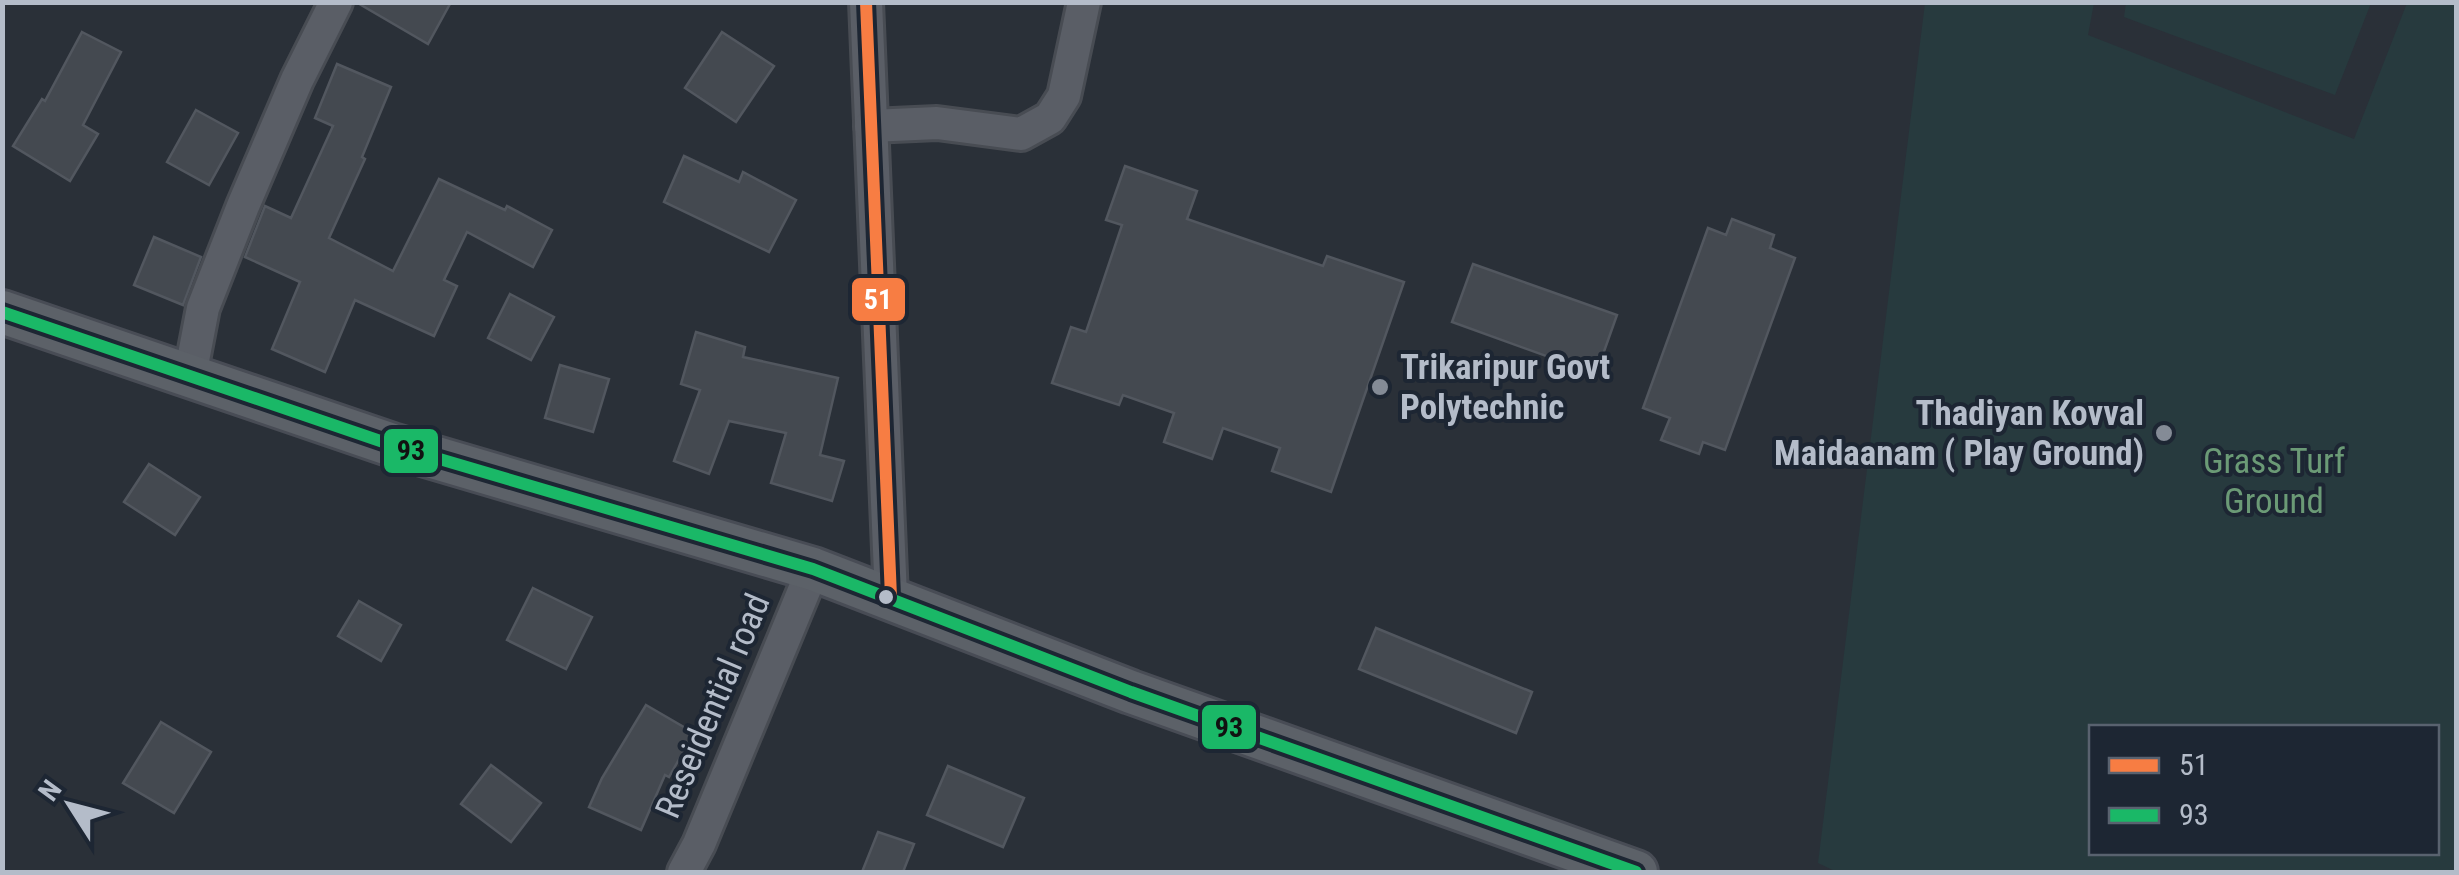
<svg xmlns="http://www.w3.org/2000/svg" width="2459" height="875" viewBox="0 0 2459 875" font-family="'Roboto Condensed',sans-serif">
	<style>
		.green { fill: #273a3e; fill-rule: evenodd }
		.building { fill: #444950; stroke: #52575f; stroke-width: 2.5 }
		.lines { fill: none; stroke-linecap: round; stroke-linejoin: round }
		.minor-casing { stroke: #484c53; stroke-width: 38 }
		.major-casing { stroke: #484c55; stroke-width: 48 }
		.minor { stroke: #5a5e66; stroke-width: 32 }
		.major { stroke: #5c6168; stroke-width: 42 }
		.bus-1-casing { stroke: #1d2633; stroke-width: 20 }
		.bus-2-casing { stroke: #1d2633; stroke-width: 20 }
		.bus-1 { stroke: #f77d43; stroke-width: 12 }
		.bus-2 { stroke: #1ab867; stroke-width: 12 }
		.poi-dot { fill: #848b96; stroke: #1d2633; stroke-width: 4 }
		.bus-dot { fill: #b4bcc9; stroke: #1d2633; stroke-width: 4 }
		.labels { text-anchor: middle; dominant-baseline: central; stroke-width: 8; stroke-linejoin: round; paint-order: stroke }
		.poi-label { font-size: 35px; font-weight: bold; fill: #b4bcc9; stroke: #1d2633; text-anchor: start }
		.park-label { font-size: 35px; fill: #6b9a76; stroke: #1d2633 }
		.street-label { font-size: 35px; fill: #b4bcc9; stroke: #1d2633 }
		.line-badge { stroke: #1d2633; stroke-width: 4 }
		.badge-label { font-size: 28px; text-anchor: middle; font-weight: bold; fill: #fff }
		.pale-badge-label { font-size: 28px; text-anchor: middle; font-weight: bold; fill: #111 }
	</style>
	<rect width="100%" height="100%" fill="#2a3038"/>
	<g class="green">
		<path d="M1925,3h169l-6,32 266,104 53,-136h49v869h-619l-19,-9zM2092,728h344v124h-344z"/>
		<path d="M2126,3v-1l245,1 -36,92 -211,-78z"/>
	</g>
	<g class="building">
		<path d="M356,2h95l-23,42z"/>
		<path d="M82,32l39,20 -38,73 15,9 -28,47 -57,-35 29,-47 3,2z"/>
		<path d="M722,32l52,34 -38,56 -51,-34z"/>
		<path d="M337,64l54,23 -29,70 3,2 -36,79 64,33 46,-92 66,31 2,-4 45,24 -19,37 -66,-35 -23,48 13,6 -23,50 -79,-36 -30,72 -53,-23 28,-67 -55,-25 20,-51 26,12 42,-92 -18,-8z"/>
		<path d="M196,110l42,23 -29,52 -42,-23z"/>
		<path d="M684,156l55,26 4,-10 53,28 -27,52 -105,-50z"/>
		<path d="M1125,166l72,25 -10,28 136,47 4,-10 77,26 -73,210 -59,-21 8,-23 -57,-20 -11,31 -48,-17 10,-29 -51,-18 -4,10 -67,-22 19,-56 15,5 36,-107 -16,-5z"/>
		<path d="M1732,219l42,16 -4,13 25,10 -70,192 -22,-8 -4,12 -38,-14 9,-22 -27,-10 65,-180 18,7z"/>
		<path d="M154,237l47,20 -18,48 -49,-20z"/>
		<path d="M1473,264l144,51 -21,59 -144,-52z"/>
		<path d="M510,294l44,23 -23,43 -43,-22z"/>
		<path d="M696,332l49,15 -2,10 95,21 -18,77 24,6 -12,40 -61,-18 15,-50 -57,-12 -20,53 -35,-13 26,-71 -19,-6z"/>
		<path d="M560,365l49,14 -16,53 -48,-14z"/>
		<path d="M149,464l51,33 -25,38 -51,-33z"/>
		<path d="M533,588l59,29 -26,52 -59,-29z"/>
		<path d="M359,601l42,24 -20,36 -43,-25z"/>
		<path d="M1376,628l156,64 -16,41 -157,-64z"/>
		<path d="M646,705l48,28 -25,44 -4,-2 -24,55 -52,-23 13,-29z"/>
		<path d="M161,722l50,30 -37,61 -51,-30z"/>
		<path d="M491,765l50,38 -30,39 -50,-38z"/>
		<path d="M948,766l76,32 -21,49 -76,-32z"/>
		<path d="M878,832l36,12 -11,28h-41z"/>
	</g>
	<g class="lines">
		<defs>
			<g id="minor">
				<path d="M866,2l25,595"/>
				<path d="M871,126l66,-3 84,11 29,-16 14,-22 20,-94"/>
				<path d="M190,376l13,-68 40,-102 54,-126 39,-78"/>
				<path d="M684,872l15,-28 114,-275"/>
			</g>
			<path id="major" d="M2,312l390,133 421,124 318,123 505,180"/>
		</defs>
		<use href="#minor" class="minor-casing"/>
		<use href="#major" class="major-casing"/>
		<use href="#minor" class="minor"/>
		<use href="#major" class="major"/>
		<defs>
			<path id="bus-1" d="M866,2l25,595"/>
			<path id="bus-2" d="M2,312l390,133 421,124 318,123 505,180"/>
		</defs>
		<use href="#bus-1" class="bus-1-casing"/>
		<use href="#bus-2" class="bus-2-casing"/>
		<use href="#bus-1" class="bus-1"/>
		<use href="#bus-2" class="bus-2"/>
	</g>
	<g class="poi-dot">
		<circle cx="1380" cy="387" r="10"/>
		<circle cx="2164" cy="433" r="10"/>
	</g>
	<circle class="bus-dot" cx="886" cy="597" r="9"/>
	<g class="labels">
		<g class="poi-label">
			<text x="1400" y="367">Trikaripur Govt<tspan x="1400" dy="40">Polytechnic</tspan></text>
			<text x="2144" y="413" text-anchor="end">Thadiyan Kovval<tspan x="2144" dy="40">Maidaanam ( Play Ground)</tspan></text>
		</g>
		<g class="park-label">
			<text x="2274" y="461">Grass Turf<tspan x="2274" dy="40">Ground</tspan></text>
		</g>
		<g class="street-label">
			<text transform="translate(713 706) rotate(-67)">Reseidential road</text>
		</g>
	</g>
	<g class="line-badge">
		<rect x="850" y="276" width="57" height="47" rx="10" fill="#f77d43"/>
		<rect x="382" y="427" width="58" height="48" rx="10" fill="#1ab867"/>
		<rect x="1200" y="703" width="58" height="48" rx="10" fill="#1ab867"/>
	</g>
	<g class="badge-label">
		<text x="878" y="309">51</text>
	</g>
	<g class="pale-badge-label">
		<text x="411" y="460">93</text>
		<text x="1229" y="737">93</text>
	</g>
	<rect width="2459" height="875" fill="none" stroke="#b4bcc9" stroke-width="10"/>
	<rect x="2089" y="725" width="350" height="130" fill="#1d2633" stroke="#59626f" stroke-width="2.5"/>
	<rect x="2109" y="758" width="50" height="15" fill="#f77d43" stroke="#59626f" stroke-width="2.5"/>
	<text x="2179" y="775" font-size="30" fill="#b4bcc9">51</text>
	<rect x="2109" y="808" width="50" height="15" fill="#1ab867" stroke="#59626f" stroke-width="2.5"/>
	<text x="2179" y="825" font-size="30" fill="#b4bcc9">93</text>
	<g transform="translate(70 805) rotate(306)" stroke="#1d2633" stroke-width="8" paint-order="stroke">
	<path d="M0-8L18 38L0 25L-18 38Z" fill="#b4bcc9"/>
	<text y="-15" font-size="28" font-weight="bold" text-anchor="middle" fill="#b4bcc9">N</text>
	</g>
</svg>
